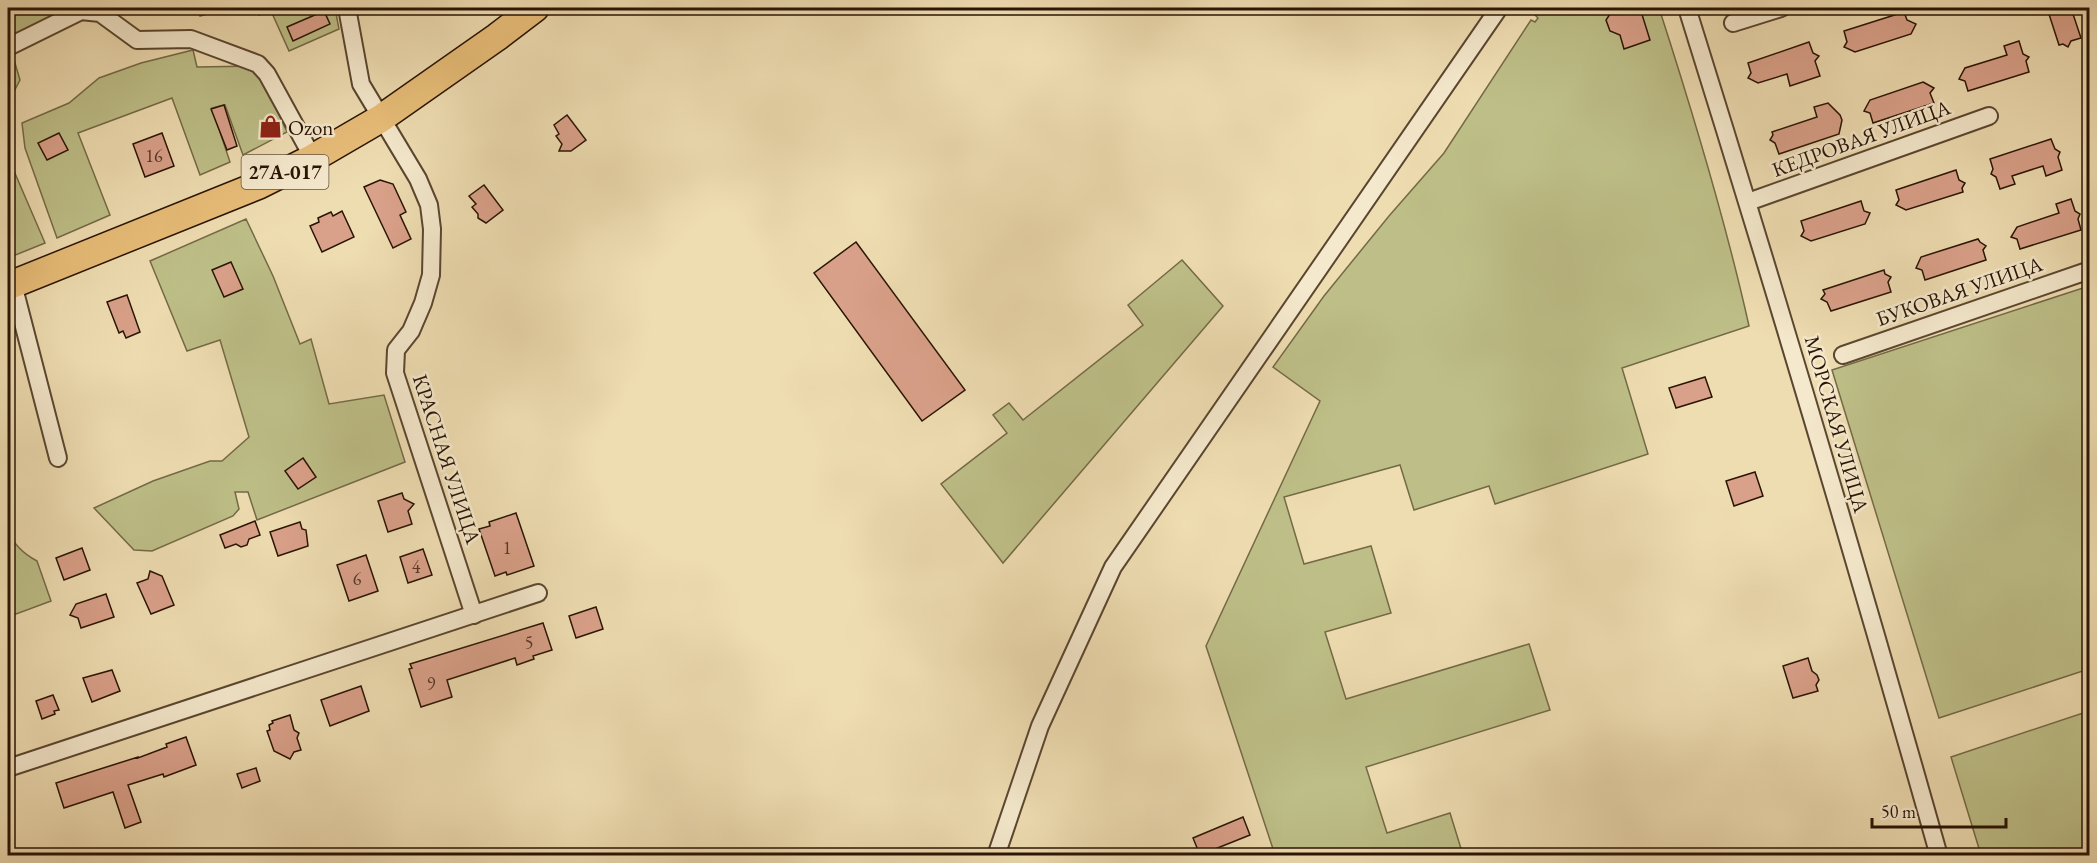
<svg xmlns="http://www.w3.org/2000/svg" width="2097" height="863" viewBox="0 0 2097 863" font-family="'EB Garamond',serif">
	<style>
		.green { fill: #bebf88; stroke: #746a46; stroke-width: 1.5 }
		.building { fill: #daa18a; stroke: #291404; stroke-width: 1.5 }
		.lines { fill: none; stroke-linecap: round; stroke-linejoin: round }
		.minor-casing { stroke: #5a4630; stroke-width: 20 }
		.primary-casing { stroke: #291404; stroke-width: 30 }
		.minor { stroke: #f5e9cd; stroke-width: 16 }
		.primary { stroke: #e8be79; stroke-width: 27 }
		.labels { text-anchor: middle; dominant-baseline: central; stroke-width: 5; stroke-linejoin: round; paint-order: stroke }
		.number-label { font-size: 18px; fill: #553726 }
		.shield { fill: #f5e9cd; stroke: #665440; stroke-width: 1.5 }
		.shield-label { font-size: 20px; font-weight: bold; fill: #291404 }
		.poi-label { font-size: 21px; fill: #291404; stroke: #f5e9cd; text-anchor: start }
		.street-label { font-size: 21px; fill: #291404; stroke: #f5e9cd }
	</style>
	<rect width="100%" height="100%" fill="#efddb2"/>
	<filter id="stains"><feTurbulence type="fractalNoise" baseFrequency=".00333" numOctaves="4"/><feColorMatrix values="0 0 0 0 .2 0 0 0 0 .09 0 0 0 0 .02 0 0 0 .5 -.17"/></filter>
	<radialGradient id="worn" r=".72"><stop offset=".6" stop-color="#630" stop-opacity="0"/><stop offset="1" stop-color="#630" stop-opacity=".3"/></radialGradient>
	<g class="green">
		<path d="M8,8h71l-63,32 -8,-22z"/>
		<path d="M197,8h31l-28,8z"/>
		<path d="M257,8h78l4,21 -50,22 -18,-40 -12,4z"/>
		<path d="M1540,8h119c34,105 66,210 90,318l-127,42 26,86 -153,50 -6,-18 -75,24 -14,-45 -116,32 20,67 67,-18 20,67 -66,19 21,67 183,-55 21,66 -184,57 21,66 63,-20 13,42h-188l-69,-209 114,-245 -47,-34 51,-71 65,-80 55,-63 87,-133 4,2 3,-4 -3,-3z"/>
		<path d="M9,43l11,37 -12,23v-59z"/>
		<path d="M193,50l4,17 60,-1 30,66 -44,23 -18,-50 -13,3 18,54 -30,13 -28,-77 -94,35 32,82 -53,23 -32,-90 -3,-25 47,-20 30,-25 42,-15z"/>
		<path d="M8,157l37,86 -37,15z"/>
		<path d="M246,219l27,57 27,68 11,-5 18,65 55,-9 21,67 -148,58 -9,-28h-13l4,17 -6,7 -81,35 -18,-1 -40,-42 59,-27 57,-20h12l27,-24 -29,-97 -33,11 -37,-90z"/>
		<path d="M1182,260l41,46 -220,257 -62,-79 66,-51 -14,-18 16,-12 14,17 120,-95 -15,-20z"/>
		<path d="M2089,286v383l-150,49 -107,-348z"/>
		<path d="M8,530c5,14 16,24 29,31l14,40 -43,16z"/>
		<path d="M2089,711v144h-108l-30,-98z"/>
	</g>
	<g class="building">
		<path d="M1614,8h26l10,32 -26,9 -4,-14 -10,-4 -4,-11z"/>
		<path d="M2047,8h24l10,30 -10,3 -3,6 -5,-3 -4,1z"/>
		<path d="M324,11l6,13 -37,17 -6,-14z"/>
		<path d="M1904,12l3,8 9,4 -5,10 -56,18 -11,-5 3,-5 -3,-11z"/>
		<path d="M2019,41l4,13 6,3 -3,4 3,11 -61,19 -3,-10 -6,-2 6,-11 42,-13 -3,-9z"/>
		<path d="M1809,42l4,11 6,3 -4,5 5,15 -30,10 -3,-12 -29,9 -10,-5 3,-5 -3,-10z"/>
		<path d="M1923,82l11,6 -4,5 4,10 -61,20 -3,-10 -6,-2 6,-11z"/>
		<path d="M1828,103l12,12 2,5 -3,14 -60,20 -4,-11 -5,-3 3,-5 -1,-3 45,-15 -3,-10z"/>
		<path d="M224,105l13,41 -10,4 -16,-41z"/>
		<path d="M567,115l19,25 -15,11h-12l3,-7 -6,-8 3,-2 -5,-9z"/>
		<path d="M59,133l9,17 -21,10 -9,-17z"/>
		<path d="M162,133l12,33 -29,11 -12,-33z"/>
		<path d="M2051,139l4,10 5,3 -2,5 4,13 -16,6 -3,-10 -31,10 3,8 -15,5 -4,-12 -5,-3 2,-5 -3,-10z"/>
		<path d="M1956,170l3,10 6,3 -3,5 1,4 -57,18 -10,-5 3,-5 -3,-10z"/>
		<path d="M380,180l13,4 13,28 -6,3 11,24 -18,9 -29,-61z"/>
		<path d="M484,185l19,25 -17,13 -8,-5v-4l-6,-7 4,-3 -7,-8z"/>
		<path d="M2071,199l4,12 5,3 -2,5 3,11 -61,19 -3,-10 -6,-2 6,-10 42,-14 -3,-9z"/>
		<path d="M1861,201l3,10 6,2 -5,11 -54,17 -10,-5 3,-5 -3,-10z"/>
		<path d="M342,211l12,26 -32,15 -12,-26 9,-4 -1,-4 13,-6 2,4z"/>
		<path d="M1978,239l2,3 6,4 -3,4 3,10 -61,20 -3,-10 -6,-2 5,-11z"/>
		<path d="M856,242l109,148 -43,31 -108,-148z"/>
		<path d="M231,262l12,27 -19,8 -12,-27z"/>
		<path d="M1884,270l1,4 6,3 -3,5 3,10 -60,19 -4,-9 -6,-3 4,-5 -2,-4z"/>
		<path d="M127,295l13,37 -14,6 -3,-7 -4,2 -12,-31z"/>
		<path d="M1705,377l7,20 -36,11 -7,-20z"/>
		<path d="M303,458l13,19 -18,12 -13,-18z"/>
		<path d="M1755,472l8,24 -29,10 -8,-25z"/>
		<path d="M402,493l2,6 10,5 -6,7 4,13 -24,8 -10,-31z"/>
		<path d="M516,513l18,53 -27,9 -1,-3 -11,4 -16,-47 11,-3 -1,-4z"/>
		<path d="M255,521l5,14 -11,4 -2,6 -6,2 -5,-3 -11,4 -5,-13z"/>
		<path d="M300,522l2,7 4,1 2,16 -30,10 -8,-24z"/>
		<path d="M82,548l8,22 -26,10 -8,-22z"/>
		<path d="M423,549l9,26 -24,8 -8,-26z"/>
		<path d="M366,555l12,36 -29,10 -12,-36z"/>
		<path d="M150,571l12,5 12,29 -23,9 -14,-31 11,-4z"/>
		<path d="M106,594l8,23 -33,11 -3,-10 -8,-3 6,-11z"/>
		<path d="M596,607l7,22 -27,9 -7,-22z"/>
		<path d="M543,623l9,27 -19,6 1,3 -17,6 -2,-7 -68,22 5,17 -31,10 -12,-38 3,-1 -2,-4z"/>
		<path d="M1808,658l4,13 5,4 2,5 -3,5 2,6 -25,7 -10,-32z"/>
		<path d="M112,670l8,21 -28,11 -9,-24z"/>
		<path d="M361,686l8,25 -39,15 -9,-26z"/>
		<path d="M53,695l6,15 -5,1 1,3 -13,5 -6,-18z"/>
		<path d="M290,715l4,15 5,3 -2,5 4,12 -7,2 -4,7 -16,-8 -7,-20 3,-1 -1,-5 4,-2 -1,-2z"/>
		<path d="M186,737l10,28 -32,12 -1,-3 -35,11 13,37 -16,6 -12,-36 -49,16 -8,-25 82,-26v1l29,-11 -1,-3z"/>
		<path d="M256,768l4,13 -18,7 -5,-14z"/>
		<path d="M1243,817l7,18 -50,20 -7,-17z"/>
	</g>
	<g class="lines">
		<defs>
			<g id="minor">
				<path d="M347,8l14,76 57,95 11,26 3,24 -1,46 -8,28 -12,28 -15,19 -1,23 79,242"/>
				<path d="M1687,8c88,281 172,564 252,848"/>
				<path d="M1733,23l48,-15"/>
				<path d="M10,46l71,-35 19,2 37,27 54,-1 67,25 9,10 46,84"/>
				<path d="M1748,202l241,-86"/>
				<path d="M13,284l45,174"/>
				<path d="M1843,355l247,-85"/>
				<path d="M8,768l530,-175"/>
				<path d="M996,856l44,-130 73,-159 386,-559"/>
			</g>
			<path id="primary" d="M8,286l251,-101 54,-27 67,-39 117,-82 38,-29"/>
		</defs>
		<use href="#minor" class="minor-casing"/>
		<use href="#primary" class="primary-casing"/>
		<use href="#minor" class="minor"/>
		<use href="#primary" class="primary"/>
	</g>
	<defs>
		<symbol id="shop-bare" viewBox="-9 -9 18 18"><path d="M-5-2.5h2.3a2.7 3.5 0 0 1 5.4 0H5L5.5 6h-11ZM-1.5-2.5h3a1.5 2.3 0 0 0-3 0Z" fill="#8f2418" stroke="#f5e9cd" stroke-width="2.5" paint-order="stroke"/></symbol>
	</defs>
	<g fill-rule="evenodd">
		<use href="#shop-bare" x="254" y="110" width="33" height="33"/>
	</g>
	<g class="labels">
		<g class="number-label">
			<text x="154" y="155">16</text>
			<text x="507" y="547">1</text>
			<text x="416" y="566">4</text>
			<text x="357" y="578">6</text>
			<text x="529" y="642">5</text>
			<text x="431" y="683">9</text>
		</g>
		<rect class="shield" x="241.5" y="155" width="87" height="34" rx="4.5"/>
		<g class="shield-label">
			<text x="285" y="172">27А-017</text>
		</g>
		<g class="poi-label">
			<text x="288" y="127">Ozon</text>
		</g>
		<g class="street-label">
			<text transform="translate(1861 138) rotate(-20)">КЕДРОВАЯ УЛИЦА</text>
			<text transform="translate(1959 291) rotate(-19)">БУКОВАЯ УЛИЦА</text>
			<text transform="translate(1837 424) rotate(74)">МОРСКАЯ УЛИЦА</text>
			<text transform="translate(447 459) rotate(72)">КРАСНАЯ УЛИЦА</text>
		</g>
	</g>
	<rect width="2097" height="863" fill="none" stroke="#efddb2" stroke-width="30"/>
	<rect x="9" y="9" width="2079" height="845" fill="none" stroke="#291404" stroke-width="3"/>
	<rect x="15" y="15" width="2067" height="833" fill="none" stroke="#291404" stroke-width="1.5"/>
	<path d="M1872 818v9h134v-9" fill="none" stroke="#291404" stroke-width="3"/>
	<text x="1881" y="818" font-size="18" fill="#291404" stroke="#f5e9cd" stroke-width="4.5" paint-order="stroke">50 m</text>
	<rect width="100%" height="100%" filter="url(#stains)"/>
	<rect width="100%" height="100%" fill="url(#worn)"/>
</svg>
